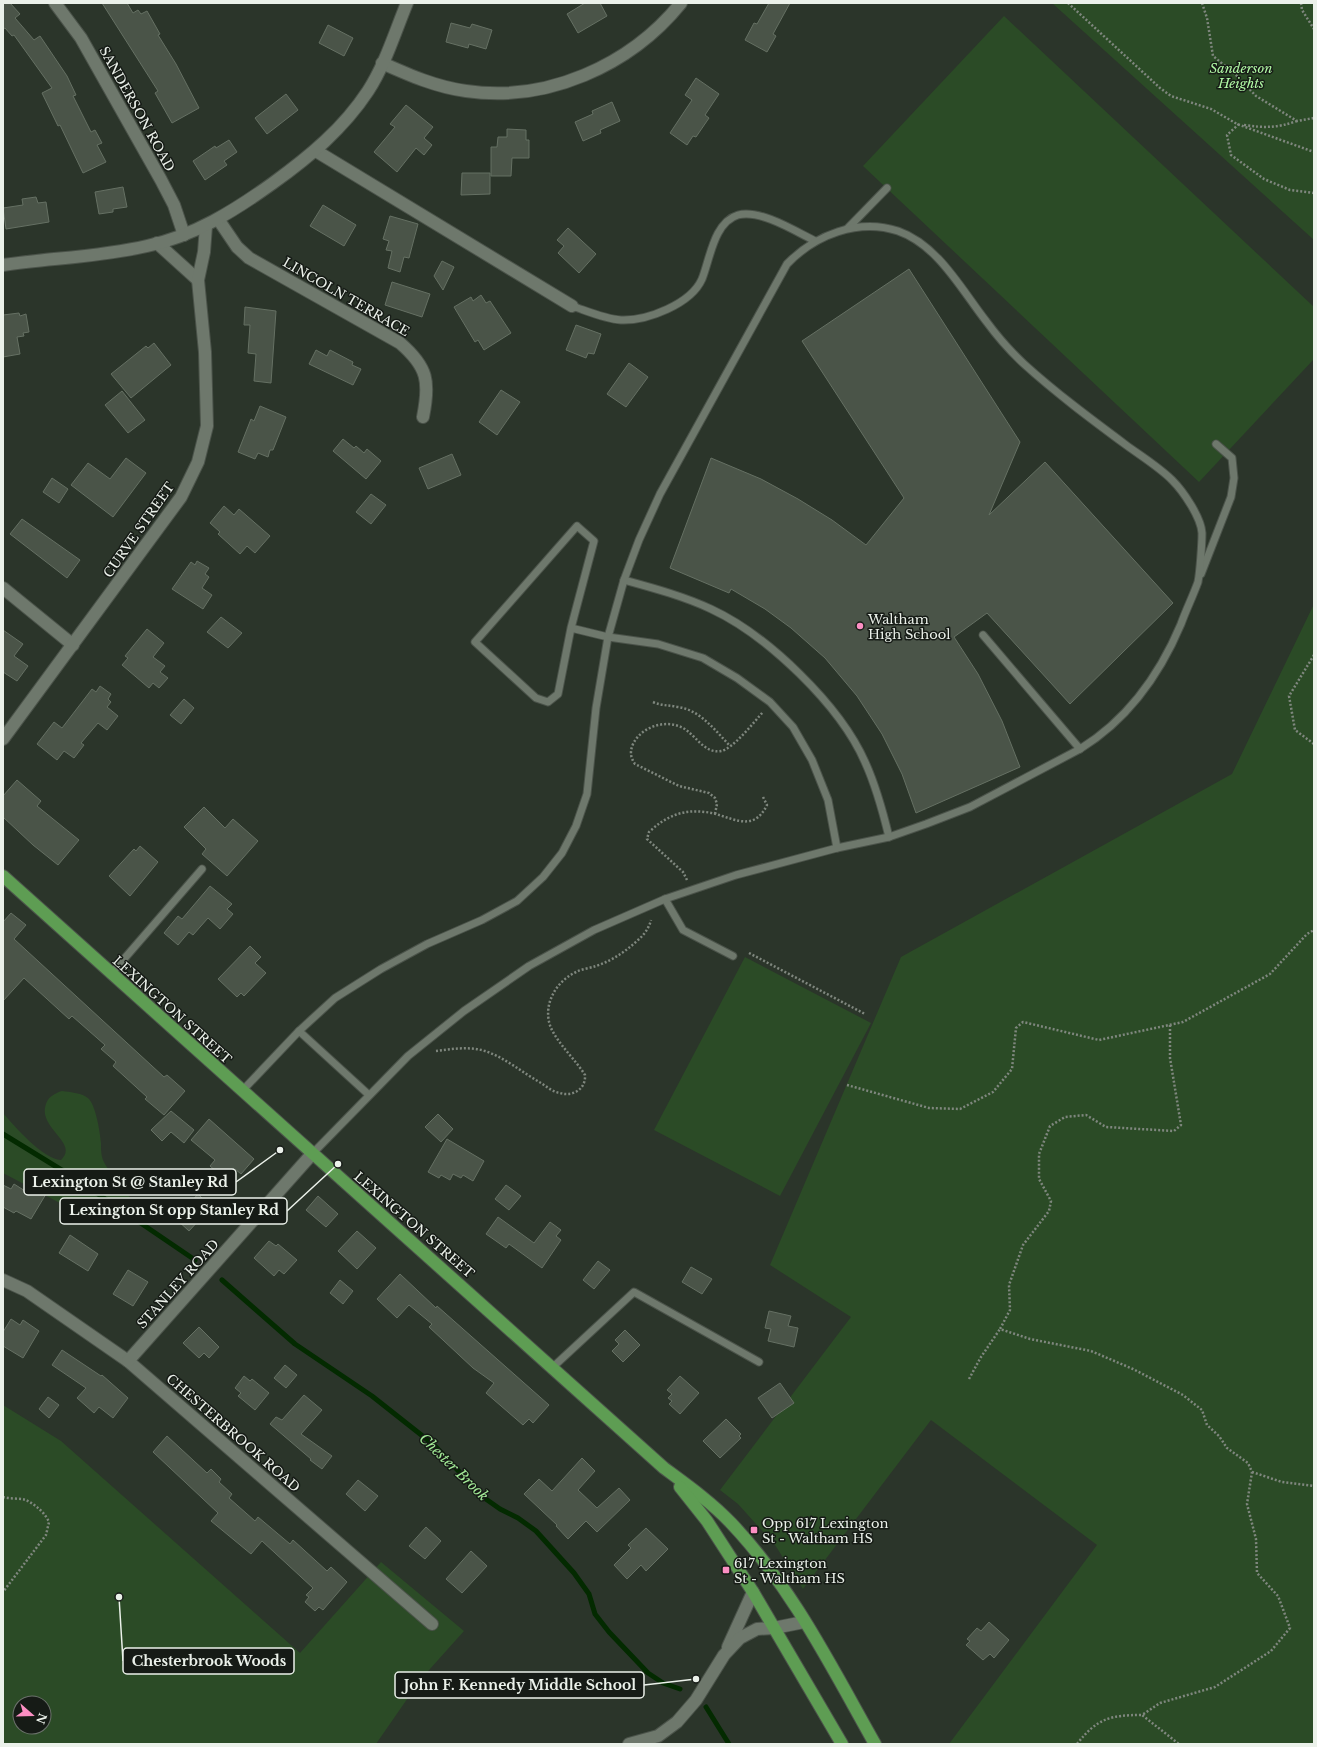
<svg xmlns="http://www.w3.org/2000/svg" width="1317" height="1747" viewBox="0 0 1317 1747" font-family="'Libre Baskerville',serif">
	<style>
		.green { fill: #2b4b26; fill-rule: evenodd }
		.lines { fill: none; stroke-linecap: round; stroke-linejoin: round }
		.stream { stroke: #032a00; stroke-width: 5 }
		.building { fill: #4a5448; stroke: #657063 }
		.service-casing { stroke: #4b534a; stroke-width: 9 }
		.minor-casing { stroke: #4b534a; stroke-width: 14 }
		.tertiary-casing { stroke: #4b534a; stroke-width: 14 }
		.primary-casing { stroke: #4b534a; stroke-width: 14 }
		.path { stroke: #7f877e; stroke-width: 2.5; stroke-dasharray: 2 2; stroke-linecap: butt }
		.service { stroke: #6e786c; stroke-width: 7 }
		.minor { stroke: #6e786c; stroke-width: 12 }
		.tertiary { stroke: #6e786c; stroke-width: 12 }
		.primary { stroke: #5e9d53; stroke-width: 12 }
		.poi-dot { fill: #fc8fc3; stroke: #161b16; stroke-width: 1.5 }
		.labels { text-anchor: middle; dominant-baseline: central; stroke-width: 3; stroke-linejoin: round; paint-order: stroke }
		.park-label { font-size: 13px; font-style: italic; fill: #b2faa6; stroke: #161b16 }
		.street-label { font-size: 13px; fill: #ebf1ea; stroke: #161b16 }
		.poi-label { font-size: 13px; fill: #ebf1ea; stroke: #161b16; text-anchor: start }
		.water-label { font-size: 14px; font-style: italic; fill: #a3eb97; stroke: #161b16 }
		.leader { fill: none; stroke: #ebf1ea; stroke-width: 1.5 }
		.callout-dot { fill: #ebf1ea; stroke: #161b16; stroke-width: 1.5 }
		.callout { fill: #161b16; stroke: #ebf1ea; stroke-width: 1.5 }
		.callout-label { font-size: 14px; text-anchor: middle; font-weight: bold; fill: #ebf1ea }
	</style>
	<rect width="100%" height="100%" fill="#2b352a"/>
	<g class="green">
		<path d="M1052,3h262v237z"/>
		<path d="M1004,16l310,291v52l-115,123 -336,-316z"/>
		<path d="M1314,604v1140h-365l148,-199 -166,-125 -128,169 -28,-44 -37,-41 -18,-14 131,-173 -81,-52 131,-308 331,-183z"/>
		<path d="M745,957l126,66 -91,173 -126,-66z"/>
		<path d="M62,1091c8,1 21,2 27,8 7,8 11,33 12,44 0,8 0,14 4,21 7,13 38,43 34,57l-4,3 -44,-16 -33,-6 -55,-29v-60c12,14 40,46 58,47 19,-17 -24,-32 -15,-56 2,-7 9,-11 16,-13z"/>
		<path d="M3,1405l58,36 239,212 81,-91 83,69 -43,48 -45,65h-373zM20,1703h24v24h-24z"/>
	</g>
	<g class="lines">
		<g class="stream">
			<path d="M3,1134l70,43 122,83"/>
			<path d="M222,1280l73,64 77,52 62,49 49,52 17,12 18,9 18,13 38,42 15,21 6,20 14,18 39,41 15,10 17,6"/>
			<path d="M706,1707l23,37"/>
		</g>
	</g>
	<g class="building">
		<path d="M3,3h7l10,11 -5,4 19,22 6,-4 27,40 9,19 -3,1 18,36 4,-2 7,13 -5,2 9,17 -23,11 -23,-48 -2,1 -16,-33 10,-5 -38,-53 -2,1 -7,-8 -2,1z"/>
		<path d="M102,3h25l6,10 5,-3 3,4 6,-3 13,23 -2,1 18,29 23,44 -27,15 -17,-30 3,-2z"/>
		<path d="M585,3h15l7,13 -29,17 -11,-19z"/>
		<path d="M769,3h21l-17,31 3,2 -9,16 -22,-12 9,-17 3,1z"/>
		<path d="M451,23l19,5 2,-4 20,6 -6,19 -17,-5 -1,4 -22,-6z"/>
		<path d="M328,25l25,13 -9,18 -25,-13z"/>
		<path d="M696,78l23,16 -14,21 4,3 -13,19 -3,-1 -6,9 -17,-12 22,-33 -7,-5z"/>
		<path d="M286,94l12,16 -31,24 -12,-16z"/>
		<path d="M612,102l8,19 -20,9 1,3 -18,8 -8,-19 18,-8 -1,-3z"/>
		<path d="M406,105l27,22 -9,11 8,7 -8,10 -8,-7 -19,24 -23,-20 21,-25 -5,-3z"/>
		<path d="M507,129l19,1v10h3v18h-17l-1,18h-20v-29h6l1,-10h9z"/>
		<path d="M229,140l8,12 -13,9 3,4 -22,15 -12,-19 22,-15 1,2z"/>
		<path d="M462,173h28v21l-29,1z"/>
		<path d="M123,187l4,20 -14,2v3l-14,2 -4,-22z"/>
		<path d="M36,197l2,6 8,-1 3,20 -43,7 -3,-21 20,-3 -1,-6z"/>
		<path d="M323,205l33,20 -12,21 -34,-20z"/>
		<path d="M390,216l28,8 -9,34 -5,-1 -4,15 -12,-4 4,-17 -6,-1 3,-9 -6,-2z"/>
		<path d="M568,228l28,26 -17,19 -21,-20 6,-7 -7,-6z"/>
		<path d="M442,261l12,6 -11,23 -9,-14z"/>
		<path d="M909,269l111,173 -31,73 56,-53 128,141 -103,101 -83,-91 -33,24 24,37 24,47 18,46 -104,46 -14,-39 -20,-40 -25,-38 -32,-38 -34,-30 -26,-19 -34,-20 -2,4 -59,-25 41,-110 50,21 37,20 34,21 34,25 38,-47 -102,-157z"/>
		<path d="M392,282l38,12 -8,23 -37,-12z"/>
		<path d="M481,295l5,8 4,-2 21,32 -27,17 -6,-10 -3,2 -21,-35 17,-10 2,4z"/>
		<path d="M245,307l31,4 -5,72 -17,-2 2,-27 -8,-1 2,-28h-6z"/>
		<path d="M19,313l1,3 6,-2 3,18 -6,1 1,3 -7,1 3,17 -17,3v-42z"/>
		<path d="M576,325l25,9 -7,20 -6,-1 -2,5 -20,-8z"/>
		<path d="M154,343l17,22 -40,33 -20,-24 35,-28 2,2z"/>
		<path d="M316,350l11,6 3,-6 23,12 -1,3 9,4 -8,16 -44,-21z"/>
		<path d="M629,363l19,14 -22,30 -19,-13z"/>
		<path d="M501,390l19,12 -23,33 -18,-13z"/>
		<path d="M122,391l23,29 -17,13 -23,-28z"/>
		<path d="M260,406l26,11 -13,33h-3l-2,7 -10,-4 -3,6 -17,-7 13,-33 3,2z"/>
		<path d="M343,439l11,9 2,-2 8,7 3,-4 14,12 -15,18 -33,-28z"/>
		<path d="M452,454l9,21 -33,14 -9,-21z"/>
		<path d="M126,458l20,15 -33,44 -42,-32 17,-22 22,16z"/>
		<path d="M52,478l16,11 -9,14 -16,-11z"/>
		<path d="M371,494l15,11 -15,19 -15,-12z"/>
		<path d="M224,506l10,9 5,-6 31,27 -15,17 -8,-7 -7,8 -22,-20 2,-2 -10,-9z"/>
		<path d="M22,519l58,41 -13,18 -57,-44z"/>
		<path d="M197,561l12,7 -4,6 4,3 -7,11 10,7 -9,14 -31,-20 19,-27 4,3z"/>
		<path d="M221,617l21,16 -14,15 -21,-16z"/>
		<path d="M147,629l17,14 -11,14 12,9 -5,6 8,6 -9,10 -6,-5 -4,5 -27,-23 6,-7 -3,-2z"/>
		<path d="M3,630l20,14 -9,12 14,10 -11,15 -14,-9z"/>
		<path d="M100,686l11,8 -3,5 3,3 -4,5 11,9 -11,14 -9,-7 -17,20 3,2 -10,13 -10,-7 -7,9 -20,-16 17,-22 8,6 30,-39 4,3z"/>
		<path d="M184,699l10,9 -13,16 -11,-9z"/>
		<path d="M17,780l24,21 -4,5 42,34 -21,25 -25,-20 -30,-28v-21z"/>
		<path d="M204,807l21,21 8,-9 25,22 -31,35 -25,-22 4,-5 -22,-22z"/>
		<path d="M140,846l18,16 -28,34 -21,-20 25,-27 2,2z"/>
		<path d="M210,886l22,18 -5,5 6,5 -13,15 -12,-11 -15,17 -4,-3 -11,13 -14,-12 14,-17 4,3z"/>
		<path d="M11,913l15,12 -12,14 150,138 3,-2 18,16 -21,24 -19,-16 2,-2 -34,-31 3,-4 -15,-13 4,-4 -33,-29 -3,3 -45,-41 -21,23v-79z"/>
		<path d="M250,946l11,11 -6,6 11,10 -22,23 -3,-3 -4,4 -19,-18z"/>
		<path d="M171,1111l23,19 -10,13 -13,-11 -9,9 -11,-11z"/>
		<path d="M438,1114l15,15 -12,13 -16,-15z"/>
		<path d="M209,1119l45,40 -13,15 -6,-5 -10,10 -15,-13 5,-6 -24,-20z"/>
		<path d="M447,1139l37,22 -11,20 -10,-6 -2,3 -8,-4 -3,6 -9,-5 -2,3 -11,-6z"/>
		<path d="M14,1184l16,10 4,-7 12,7 -15,25 -15,-8 -2,2 -11,-6v-22l8,4z"/>
		<path d="M506,1185l15,11 -12,14 -14,-11z"/>
		<path d="M198,1194l13,13 -22,24 -13,-12z"/>
		<path d="M318,1196l20,18 -12,13 -20,-17z"/>
		<path d="M498,1217l36,26 16,-21 11,8 -5,6 5,4 -19,28 -33,-24 -3,4 -20,-14z"/>
		<path d="M357,1231l19,17 -19,21 -19,-18z"/>
		<path d="M70,1235l28,19 -10,17 -29,-18z"/>
		<path d="M269,1241l7,5 2,-2 19,16 -13,14 -5,-4 -5,6 -20,-18z"/>
		<path d="M598,1261l12,9 -16,19 -11,-9z"/>
		<path d="M691,1267l21,12 -10,15 -20,-12z"/>
		<path d="M128,1270l20,12 -15,24 -20,-12z"/>
		<path d="M400,1274l36,34 1,-2 112,99 -16,18 -4,-4 -6,6 -37,-32 8,-10 -21,-15 -44,-41 3,-3 -23,-19 -12,13 -20,-19z"/>
		<path d="M340,1280l13,11 -10,13 -13,-11z"/>
		<path d="M769,1311l22,5 -3,10 10,2 -4,19 -26,-6 3,-12 -6,-1z"/>
		<path d="M11,1319l9,6 3,-5 16,11 -16,27 -20,-12v-14z"/>
		<path d="M199,1327l20,20 -10,11 -5,-5 -5,5 -16,-15z"/>
		<path d="M625,1330l15,15 -17,17 -11,-11 7,-7 -4,-4z"/>
		<path d="M62,1350l39,26 1,-1 26,23 -15,20 -14,-11 -5,6 -17,-15 9,-10 -34,-23z"/>
		<path d="M285,1365l12,10 -11,13 -12,-10z"/>
		<path d="M244,1376l6,5 2,-2 17,14 -14,17 -17,-14 3,-3 -6,-5z"/>
		<path d="M680,1376l19,17 -19,21 -11,-10 3,-3 -4,-3 4,-4 -5,-4z"/>
		<path d="M780,1383l14,20 -22,15 -14,-20z"/>
		<path d="M304,1395l18,15 -21,24 31,22 -10,13 -12,-9 1,-1 -41,-35 6,-7 6,3z"/>
		<path d="M48,1397l11,8 -10,13 -10,-9z"/>
		<path d="M726,1419l15,15 -2,2 2,2 -21,20 -17,-17z"/>
		<path d="M167,1436l40,37 4,-4 10,10 -2,3 13,12 -3,4 26,23 3,-4 32,27 3,-4 34,31 4,-4 16,15 -24,28 -4,-3 -4,4 -10,-9 4,-5 -3,-2 7,-7 -51,-47 -11,13 -40,-33 7,-8 -65,-61z"/>
		<path d="M582,1458l13,13 -17,19 19,18 22,-20 11,12 -33,32 -11,-11 -18,18 -12,-13 1,-1 -33,-31 15,-15 13,12z"/>
		<path d="M358,1480l20,16 -13,15 -19,-17z"/>
		<path d="M426,1527l15,14 -16,18 -16,-13z"/>
		<path d="M646,1528l22,21 -22,22 -5,-6 -14,14 -13,-14 17,-17 -3,-3z"/>
		<path d="M471,1551l16,15 -25,27 -16,-14z"/>
		<path d="M989,1622l20,18 -15,18 -4,-4 -7,6 -17,-15 4,-4 -3,-2 10,-11 4,3z"/>
	</g>
	<g class="lines">
		<defs>
			<g id="service">
				<path d="M848,228l39,-40"/>
				<path d="M572,306c15,5 33,13 49,14 26,1 70,-16 81,-41 8,-20 12,-57 36,-64 22,-6 57,16 77,26"/>
				<path d="M1201,574l30,-77 3,-19 -2,-20 -16,-14"/>
				<path d="M624,580c29,8 59,16 87,29 56,26 129,96 154,153 11,24 18,50 24,75"/>
				<path d="M571,628l-13,66 -10,8 -12,-4 -61,-56 102,-116 17,15 -23,87 37,9 50,7 45,14 34,20 33,24 23,25 19,33 16,40 9,48"/>
				<path d="M983,635l97,114"/>
				<path d="M665,899l18,31 50,26"/>
				<path d="M111,974l91,-105"/>
				<path d="M299,1031l70,64"/>
				<path d="M242,1091l57,-60 36,-33 46,-29 46,-25 55,-24 35,-19 26,-24 19,-24 14,-27 11,-32 9,-86 12,-71 16,-57 15,-40 21,-46 127,-230c28,-29 71,-46 111,-33 40,14 63,58 88,90 11,15 24,30 38,43 32,29 67,55 102,81 15,11 33,22 46,35 11,11 29,37 30,53 0,10 -2,39 -4,49 -5,14 -12,28 -17,42 -21,50 -54,96 -101,125l-110,58 -44,17 -37,13 -52,11 -101,27 -71,24 -71,31 -65,36 -65,45 -56,45 -96,98"/>
				<path d="M553,1367l81,-75 125,70"/>
			</g>
			<g id="minor">
				<path d="M55,3l26,35 80,142 13,25 10,30"/>
				<path d="M382,63c27,12 54,24 84,28 80,12 164,-25 215,-88"/>
				<path d="M316,151l256,155"/>
				<path d="M218,219l19,28 12,11 151,85c28,24 30,39 23,74"/>
				<path d="M157,243l41,37"/>
				<path d="M3,588l70,57"/>
				<path d="M3,739l178,-242 17,-35 9,-36 -2,-74 -7,-72 6,-28 2,-26"/>
				<path d="M3,1280l24,11 101,70 304,263"/>
				<path d="M128,1361l184,-207"/>
				<path d="M728,1647l25,-55"/>
				<path d="M629,1744l29,-8 19,-14 19,-22 28,-45 16,-17 17,-9 17,-1 30,-6"/>
			</g>
			<path id="tertiary" d="M3,265c48,-7 97,-8 144,-19 47,-10 87,-35 126,-63 36,-26 70,-54 95,-92 17,-26 27,-59 39,-88"/>
			<g id="primary">
				<path d="M3,876l661,592c23,17 47,34 67,55 61,64 101,145 144,221"/>
				<path d="M680,1487l27,34 46,71 89,152"/>
			</g>
		</defs>
		<use href="#service" class="service-casing"/>
		<use href="#minor" class="minor-casing"/>
		<use href="#tertiary" class="tertiary-casing"/>
		<use href="#primary" class="primary-casing"/>
		<g class="path">
			<path d="M1068,3l92,85 11,8 40,13 26,15 77,28"/>
			<path d="M1202,3l5,15 6,38 22,18 21,22 41,25 17,-3"/>
			<path d="M1301,3l1,7 12,19"/>
			<path d="M1239,124l-12,11 4,20 33,24 26,11 24,3"/>
			<path d="M1244,125c20,3 33,3 53,-4"/>
			<path d="M1314,655l-25,41 6,34 19,14"/>
			<path d="M653,702c9,4 16,3 25,5 22,3 37,23 52,39"/>
			<path d="M715,814l2,-10 -2,-6 -6,-5 -30,-7 -44,-22c-5,-7 -5,-13 -2,-20 9,-18 33,-25 50,-16 13,7 21,26 38,23 12,-2 33,-29 42,-39"/>
			<path d="M687,880l-4,-8 -36,-33 2,-7c16,-15 33,-23 56,-20 24,2 47,24 62,-7l-4,-8"/>
			<path d="M749,953l116,61"/>
			<path d="M1170,1025v33l11,67 -7,6 -68,-4 -20,-12 -21,2 -15,9 -11,28v25l12,22 -2,10 -26,34 -14,40 1,25 -10,19 30,10 61,12 42,18 50,26 19,15 5,15 12,11 8,12 21,15 4,9 -5,32 9,35 1,34 21,23 12,32 -19,23 -56,36 -55,16 -18,12 37,29"/>
			<path d="M436,1051c16,-2 33,-5 49,0 19,6 38,22 56,32 6,4 12,9 19,10 13,4 26,-4 25,-18 -10,-16 -26,-30 -34,-47 -9,-22 4,-46 25,-56 6,-3 14,-4 20,-6 17,-6 29,-14 42,-26 6,-5 11,-12 13,-20"/>
			<path d="M847,1085l82,23 31,1 33,-17 19,-23 4,-41 7,-6 76,18 84,-18 87,-48 37,-40 7,-4"/>
			<path d="M969,1379l12,-22 19,-28"/>
			<path d="M1252,1472l30,10 32,4"/>
			<path d="M3,1497c7,2 16,1 23,3 10,5 19,13 23,22l-3,13 -43,57"/>
			<path d="M1077,1744c20,-26 34,-29 65,-29"/>
		</g>
		<use href="#service" class="service"/>
		<use href="#minor" class="minor"/>
		<use href="#tertiary" class="tertiary"/>
		<use href="#primary" class="primary"/>
	</g>
	<g class="poi-dot">
		<circle cx="860" cy="626" r="4"/>
		<rect x="750" y="1526" width="8" height="8" rx="2"/>
		<rect x="722" y="1566" width="8" height="8" rx="2"/>
	</g>
	<g class="labels">
		<g class="park-label">
			<text x="1241" y="68">Sanderson<tspan x="1241" dy="15">Heights</tspan></text>
		</g>
		<g class="street-label">
			<text transform="translate(137 109) rotate(61)">SANDERSON ROAD</text>
			<text transform="translate(346 297) rotate(30)">LINCOLN TERRACE</text>
			<text transform="translate(139 530) rotate(-55)">CURVE STREET</text>
			<text transform="translate(172 1010) rotate(42)">LEXINGTON STREET</text>
			<text transform="translate(414 1225) rotate(41)">LEXINGTON STREET</text>
			<text transform="translate(178 1284) rotate(-48)">STANLEY ROAD</text>
			<text transform="translate(233 1433) rotate(41)">CHESTERBROOK ROAD</text>
		</g>
		<g class="poi-label">
			<text x="868" y="619">Waltham<tspan x="868" dy="15">High School</tspan></text>
			<text x="762" y="1523">Opp 617 Lexington<tspan x="762" dy="15">St - Waltham HS</tspan></text>
			<text x="734" y="1563">617 Lexington<tspan x="734" dy="15">St - Waltham HS</tspan></text>
		</g>
		<g class="water-label">
			<text transform="translate(454 1467) rotate(44)">Chester Brook</text>
		</g>
	</g>
	<path class="leader" d="M280 1150L236 1182M338 1164L287 1211M119 1597L123 1661M696 1679L644 1685"/>
	<g class="callout-dot">
		<circle cx="280" cy="1150" r="4"/>
		<circle cx="338" cy="1164" r="4"/>
		<circle cx="119" cy="1597" r="4"/>
		<circle cx="696" cy="1679" r="4"/>
	</g>
	<g class="callout">
		<rect x="24" y="1169" width="212" height="26" rx="4"/>
		<rect x="60" y="1198" width="227" height="26" rx="4"/>
		<rect x="123" y="1648" width="171" height="26" rx="4"/>
		<rect x="395" y="1672" width="249" height="26" rx="4"/>
	</g>
	<g class="callout-label">
		<text x="130" y="1187">Lexington St @ Stanley Rd</text>
		<text x="174" y="1215">Lexington St opp Stanley Rd</text>
		<text x="209" y="1666">Chesterbrook Woods</text>
		<text x="520" y="1690">John F. Kennedy Middle School</text>
	</g>
	<rect width="1317" height="1747" fill="none" stroke="#ebf1ea" stroke-width="8"/>
	<g transform="translate(32 1715) rotate(110)"><circle r="19" fill="#161b16" stroke="#6b716b"/>
	<path d="M0-3L7 15L0 10L-7 15Z" fill="#fc8fc3"/>
	<text y="-6" font-size="11" font-weight="bold" text-anchor="middle" fill="#ebf1ea">N</text>
	</g>
</svg>
